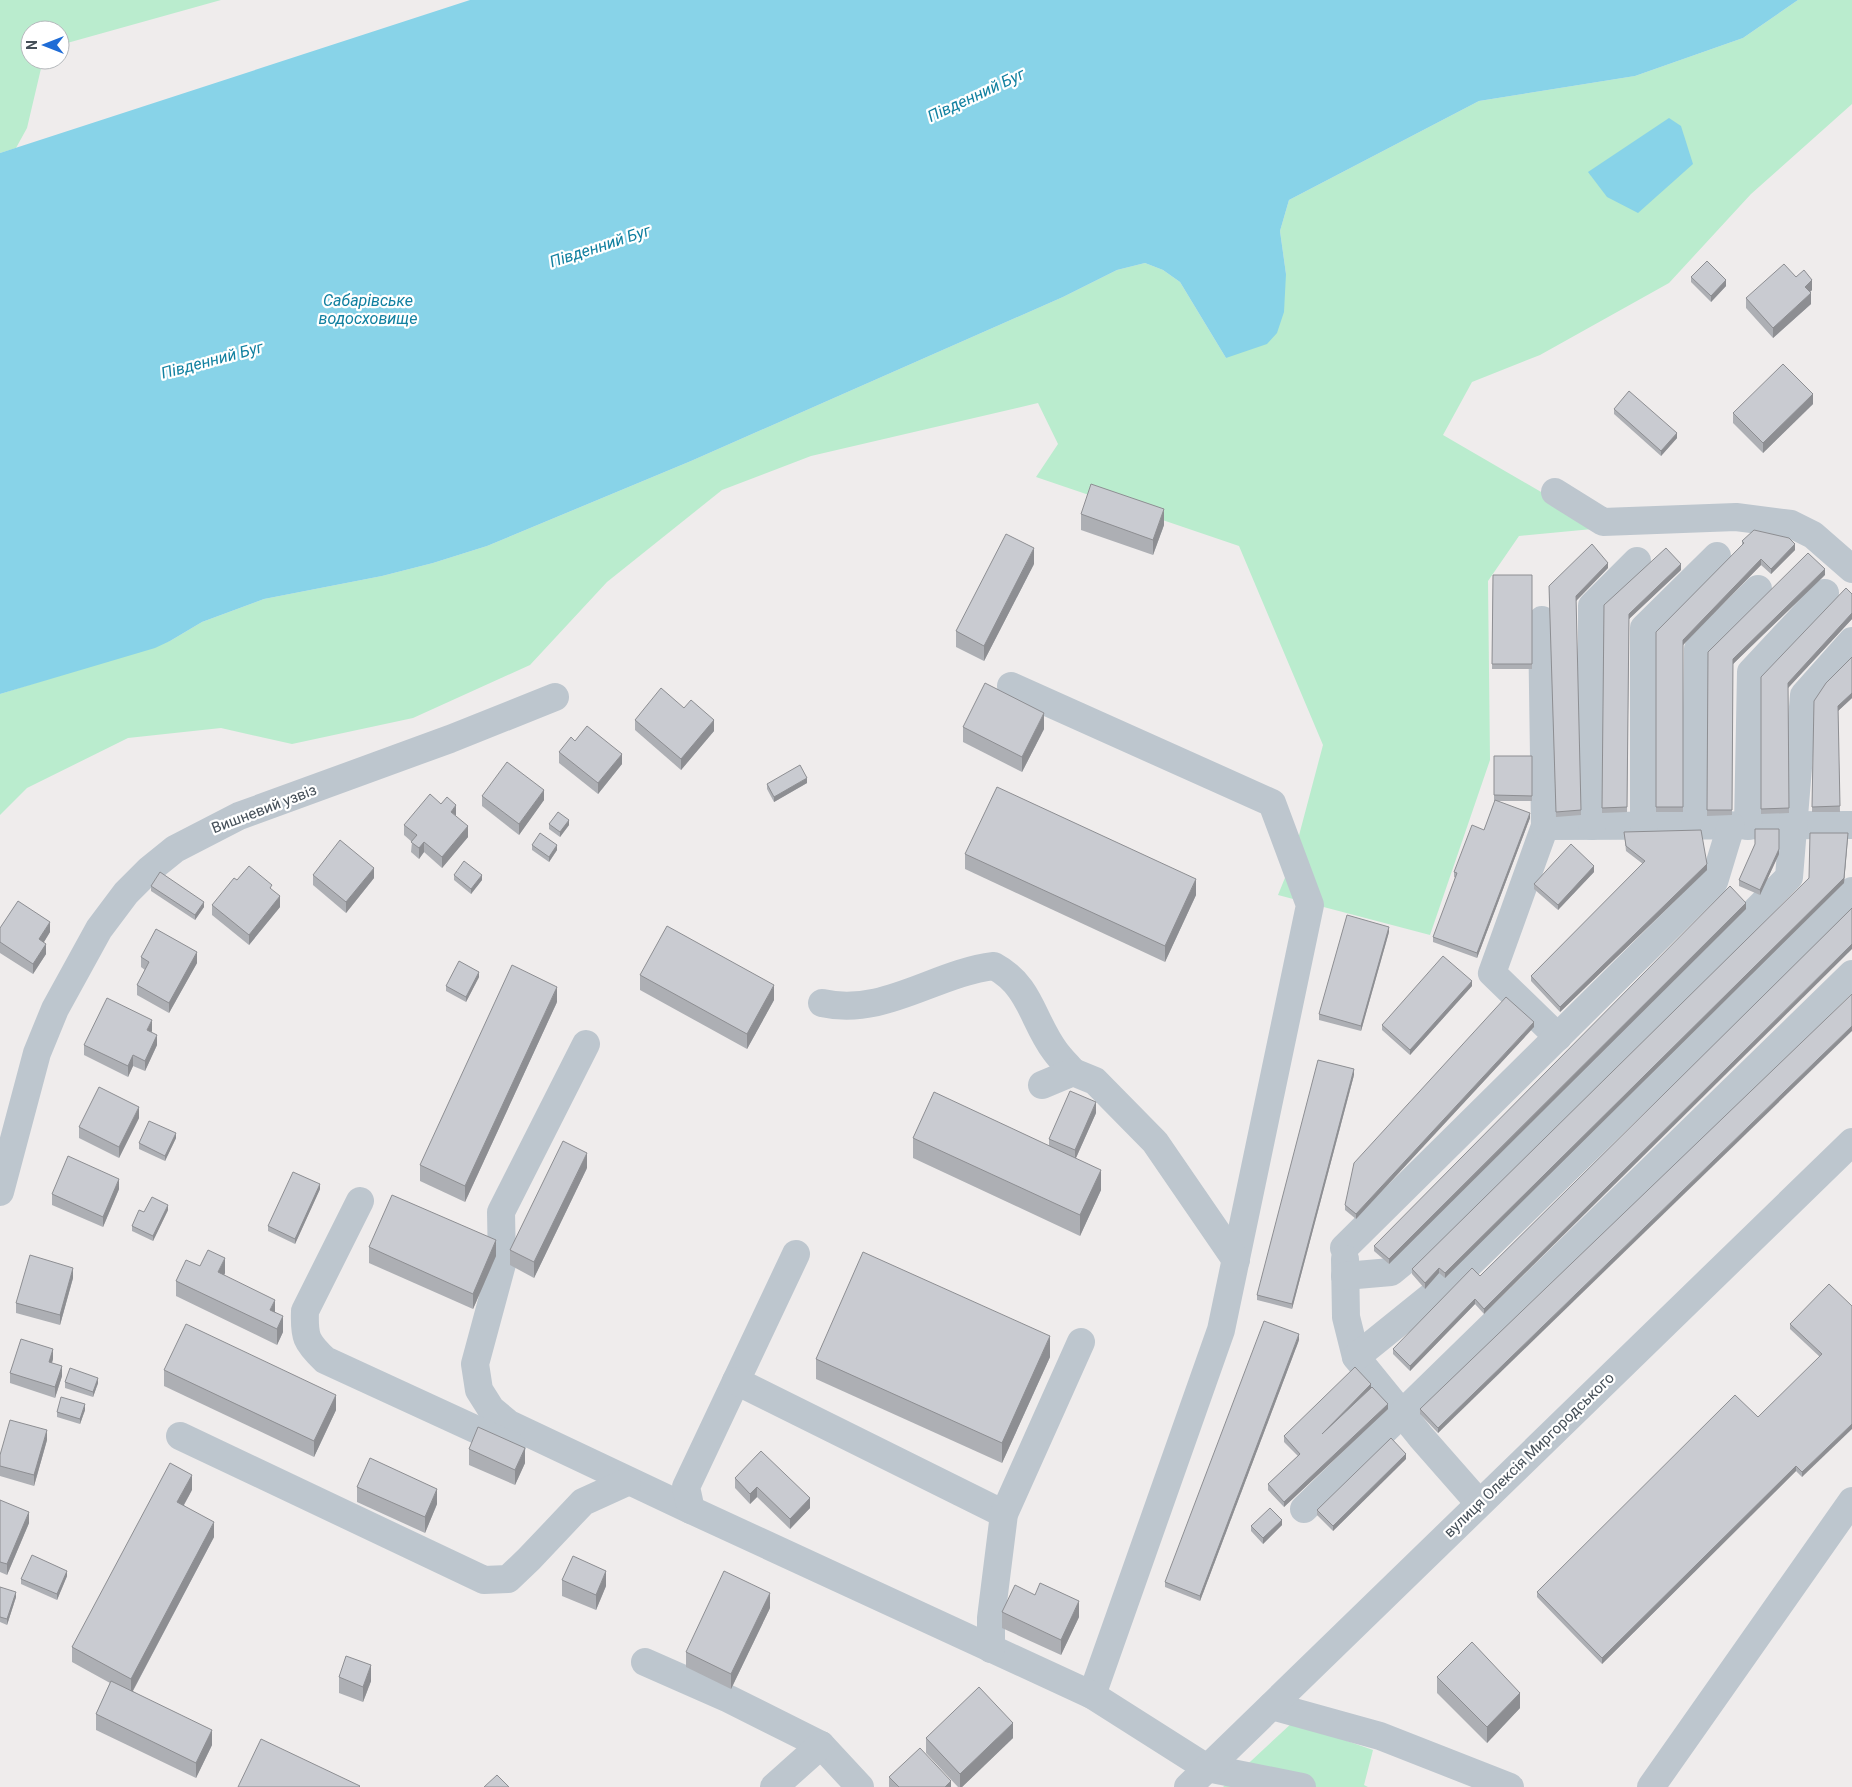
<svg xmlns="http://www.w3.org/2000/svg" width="1852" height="1787" viewBox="0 0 1852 1787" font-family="Roboto,sans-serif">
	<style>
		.green { fill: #baecce }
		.water { fill: #88d3e8 }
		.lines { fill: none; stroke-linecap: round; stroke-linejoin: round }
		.minor { stroke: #bdc6ce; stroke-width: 28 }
		.wall { fill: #adafb4 }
		.shaded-wall { fill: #8d8e92 }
		.building { fill: #c9cbd1; stroke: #8d8e92 }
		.labels { text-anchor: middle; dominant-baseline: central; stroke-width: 4.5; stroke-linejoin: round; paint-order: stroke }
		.street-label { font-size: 15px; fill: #454f58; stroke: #fff }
		.water-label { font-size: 16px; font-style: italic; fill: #1180a0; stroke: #fff }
	</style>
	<rect width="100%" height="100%" fill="#efecec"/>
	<g class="green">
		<path d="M0,0h221l-161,45v-15h-30v30h13l-16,68 -11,20 -16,5z"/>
		<path d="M1798,0h54v104l-101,90 -82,89 -129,72 -68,27 -29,53 160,93 -84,8 -31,45 2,179 -60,175 -152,-40 15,-37 30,-113 -84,-199 -203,-69 22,-33 -20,-41 -227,53 -89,34 -115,92 -77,83 -117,53 -121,26 -71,-16 -93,10 -101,50 -27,27v-121l170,-53 32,-19 62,-23 118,-23 51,-13 54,-17 204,-85 372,-164 54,-27 28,-7 18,7 17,12 46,76 60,-84 -6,-43 9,-31 190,-99 156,-25 108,-38z"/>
		<path d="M1293,1722l80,28 -9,35 4,2h-145z"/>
	</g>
	<g class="water">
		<path d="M470,0h1328l-55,38 -108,38 -156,25 -190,99 -9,31 6,43 -2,38 -7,21 -10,11 -41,14 -46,-76 -17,-12 -18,-7 -28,7 -54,27 -372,164 -204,85 -54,17 -51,13 -118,23 -62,23 -32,19 -15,7 -155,46v-541z"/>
		<path d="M1669,118l12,8 12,38 -55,49 -31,-16 -19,-25z"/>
	</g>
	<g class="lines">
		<g class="minor">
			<path d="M1555,492l48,30 133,-5 55,7 22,11 39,34"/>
			<path d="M1542,620l3,206 -53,147 66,64"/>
			<path d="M1011,686l261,117 38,102 -89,425 -129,365"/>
			<path d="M1545,826l307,-1"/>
			<path d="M1592,826v-220l45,-45"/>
			<path d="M1644,826v-198l73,-72"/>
			<path d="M1695,826l3,-177 60,-60"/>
			<path d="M1748,826l3,-154 74,-79"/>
			<path d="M822,1003c62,14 113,-30 172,-37 37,20 38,54 61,85 5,7 12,14 18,21"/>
			<path d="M586,1044l-85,168 1,52 -27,100 4,26 12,19 18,15 182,86"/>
			<path d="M1042,1085l31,-13 22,9 60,61 81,118"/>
			<path d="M0,1192l37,-139 18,-44 44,-80 27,-36 23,-23 26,-21 64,-33 211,-77 105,-42"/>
			<path d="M360,1201l-55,110c-1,26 1,31 20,49l187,86"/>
			<path d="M1344,1248l370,-366 17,-56"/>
			<path d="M796,1254l-110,233 5,23 401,185 115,73 95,19"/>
			<path d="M1345,1259l1,58 10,40 65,80 58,66"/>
			<path d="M1345,1276l46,-4 40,-33 358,-362 15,-182 48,-54"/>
			<path d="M1356,1357l104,-84 392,-382"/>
			<path d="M736,1381l268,133"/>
			<path d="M180,1436l304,144 24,-1 21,-20 54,-57 44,-20"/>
			<path d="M1304,1509l548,-535"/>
			<path d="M991,1649v-31l13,-104 77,-172"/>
			<path d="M645,1662l84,37 92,46 39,42"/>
			<path d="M1272,1706l108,30 130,51"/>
			<path d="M774,1787l47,-42"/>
			<path d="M1188,1787l664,-645"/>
			<path d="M1651,1787l201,-286"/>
		</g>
	</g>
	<g class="wall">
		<path d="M1691,277l35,9 -15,16 -20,-20z"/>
		<path d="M1796,277l16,13 -2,2 1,12 -38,34 -27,-30v-10z"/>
		<path d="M1813,404l-50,49 -30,-30v-10z"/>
		<path d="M1614,409l63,29 -16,18 -47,-42z"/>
		<path d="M1081,514l83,11 -11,30 -72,-25z"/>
		<path d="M1742,541l53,9 -24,24 -10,-9 -78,80v167h-27v-180l86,-87z"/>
		<path d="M1034,564l-50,97 -28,-14v-16z"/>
		<path d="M1608,568l-32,33 5,214 -25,2 -7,-231z"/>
		<path d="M1681,570l-52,49 -2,193 -25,1 2,-208z"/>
		<path d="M1493,575h39v94h-40z"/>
		<path d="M1825,575l-92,89 -1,151 -25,1 1,-164z"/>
		<path d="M1852,594v25l-64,69 1,125 -28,1v-137z"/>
		<path d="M1852,657v41l-14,13 2,101h-28l2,-111z"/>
		<path d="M684,708l30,23 -33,39 -46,-40v-10z"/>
		<path d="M963,727l81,2 -22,43 -59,-30z"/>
		<path d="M559,752l63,12 -24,30 -39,-31z"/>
		<path d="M1494,756h38v45h-35l33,17 -53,140 -44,-16v-5l23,-59 -2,-1v-5l30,-42 11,-29h-1z"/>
		<path d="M807,783l-33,19 -7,-13v-5z"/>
		<path d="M482,796l62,4 -25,35 -37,-29z"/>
		<path d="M456,816l12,21 -26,31 -18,-16 -5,7 -8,-7 1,-10 -8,-7v-10z"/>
		<path d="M549,824l20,1 -9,12 -11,-8z"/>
		<path d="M1624,832l83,38 -147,142 -29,-31v-5l112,-112 -17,-13z"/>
		<path d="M1848,838l-4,45 -399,395 -6,-5 -14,16 -13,-15v-5l397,-391z"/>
		<path d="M532,845l25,5 -8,12 -17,-12z"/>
		<path d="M965,854l231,41 -31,67 -200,-93z"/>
		<path d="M1779,854l-19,41 -21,-9v-6z"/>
		<path d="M1594,872l-36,38 -24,-21v-5z"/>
		<path d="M313,875l61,3 -28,35 -33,-28z"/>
		<path d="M454,875l28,5 -11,14 -17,-14z"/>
		<path d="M237,880l35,10 8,17 -31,38 -37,-30v-10z"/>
		<path d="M151,886l53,21 -9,13 -44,-29z"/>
		<path d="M1852,908l-368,406 -9,-10 -65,67 -17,-17v-5l87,-73z"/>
		<path d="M1746,909l-357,355 -15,-13v-5z"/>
		<path d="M0,928l50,4 -6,10 2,12 -13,20 -33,-21z"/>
		<path d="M1389,932l-28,99 -42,-11v-6z"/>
		<path d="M141,957l56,6 -28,50 -32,-18v-10l8,-15 -4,-3z"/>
		<path d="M640,975l134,25 -27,49 -107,-59z"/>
		<path d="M479,977l-13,25 -20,-11v-5z"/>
		<path d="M1472,986l-62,69 -28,-25v-5z"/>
		<path d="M1852,994l-414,439 -18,-19v-5z"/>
		<path d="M557,1002l-92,200 -45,-21v-16z"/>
		<path d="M1534,1027l-178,192 -11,-9v-5z"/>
		<path d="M152,1031l-1,1 6,13 -12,26 -12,-5 -5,11 -44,-22v-10z"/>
		<path d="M1354,1075l-62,234 -35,-9v-5z"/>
		<path d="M1096,1113l-20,45 25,32 -21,46 -167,-78v-20l136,7v-6z"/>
		<path d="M139,1118l-20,40 -40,-20v-11z"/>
		<path d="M176,1138l-11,23 -26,-12v-6z"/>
		<path d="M587,1168l-53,110 -24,-13v-15z"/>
		<path d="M119,1189l-16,38 -51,-22v-11z"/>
		<path d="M320,1189l-25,55 -27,-13v-5z"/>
		<path d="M168,1210l-15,31 -21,-10v-5l12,-14z"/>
		<path d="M369,1247l127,9 -23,53 -104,-46z"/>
		<path d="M200,1266l25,7 -1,2 51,37 8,20 -6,13 -101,-49v-15z"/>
		<path d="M73,1278l-13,47 -44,-12v-10z"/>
		<path d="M1852,1306l-50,171 -6,-6 -194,193 -65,-67v-5l221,-175 62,-60 -30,-28v-5z"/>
		<path d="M1299,1340l-99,261 -35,-14v-5z"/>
		<path d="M1050,1357l-48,106 -186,-84v-20z"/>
		<path d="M53,1359l-1,4 10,13 -7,22 -45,-15v-10z"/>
		<path d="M164,1370l172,40 -22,47 -150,-71z"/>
		<path d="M65,1382l33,1 -5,14 -28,-9z"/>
		<path d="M1388,1409l-104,98 -16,-17v-6l30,-28 -14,-14v-6z"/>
		<path d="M85,1410l-5,14 -23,-7v-5z"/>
		<path d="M47,1440l-13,46 -34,-10v-21z"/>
		<path d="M469,1449l56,14 -10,22 -46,-20z"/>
		<path d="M1406,1459l-73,72 -16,-16v-5z"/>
		<path d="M735,1478l75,30 -20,21 -33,-32 -7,7 -15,-16z"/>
		<path d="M357,1487l80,17 -12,29 -68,-31z"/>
		<path d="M192,1490l-8,15 30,32 -81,154 79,54 -16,33 -100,-48v-16l14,-31 -38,-21v-15z"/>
		<path d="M0,1500l29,23 -22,52 -7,-3z"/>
		<path d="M1282,1525l-19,19 -12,-13v-5z"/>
		<path d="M67,1576l-10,24 -36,-16v-5z"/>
		<path d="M562,1580l44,6 -10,24 -34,-14z"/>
		<path d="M0,1587l16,10 -9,28 -7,-3z"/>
		<path d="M770,1608l-39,81 -45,-22v-15z"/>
		<path d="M1002,1612l77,5 -18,38 -59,-27z"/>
		<path d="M339,1677l32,4 -8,21 -24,-9z"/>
		<path d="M1437,1677l83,31 -33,35 -50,-50z"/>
		<path d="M926,1738h87l-51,49h-4l-32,-34z"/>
		<path d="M889,1777l62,10h-62z"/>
	</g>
	<g class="shaded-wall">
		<path d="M1726,280v6l-15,16v-6z"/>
		<path d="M1812,280v10l-7,7v-10z"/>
		<path d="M1811,293v11l-38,34v-10z"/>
		<path d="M1813,394v10l-50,49v-10z"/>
		<path d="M1677,433v5l-16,18v-5z"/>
		<path d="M1164,509v16l-11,30v-15z"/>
		<path d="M1795,544v6l-24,24v-5z"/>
		<path d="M1034,548v16l-50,97v-15z"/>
		<path d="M1761,559v6l-78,80v-5z"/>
		<path d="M1608,563v5l-32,33v-5z"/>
		<path d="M1681,564v6l-52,49 -2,193 2,-198z"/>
		<path d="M1825,569v6l-92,89 -1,151 1,-156z"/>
		<path d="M1852,613v6l-64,69v-5z"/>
		<path d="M1852,693v5l-14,13v-5z"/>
		<path d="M1044,713v16l-22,43v-15z"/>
		<path d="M714,720v11l-33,39v-11z"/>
		<path d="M622,754v10l-24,30v-11z"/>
		<path d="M807,778v5l-33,19v-5z"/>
		<path d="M544,790v10l-25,35v-11z"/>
		<path d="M456,805v11l-5,-4z"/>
		<path d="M1530,813v5l-53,140v-5z"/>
		<path d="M569,820v5l-9,12v-5z"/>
		<path d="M468,826v11l-26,31v-11z"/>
		<path d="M1848,833l-4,50 -399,395v-5l399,-395z"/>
		<path d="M424,842v10l-5,7v-11z"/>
		<path d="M557,845v5l-8,12v-5z"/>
		<path d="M1779,849v5l-19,41v-5z"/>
		<path d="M1707,864v6l-147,142v-5z"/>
		<path d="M1594,866v6l-36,38v-5z"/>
		<path d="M374,868v10l-28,35v-11z"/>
		<path d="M482,875v5l-11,14v-5z"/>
		<path d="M1196,879v16l-31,67v-16z"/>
		<path d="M280,896v11l-31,38v-10z"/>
		<path d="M204,902v5l-9,13v-5z"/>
		<path d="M1746,903v6l-357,355v-5z"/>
		<path d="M50,922v10l-11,18v-11z"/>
		<path d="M1389,927v5l-28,99v-5z"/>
		<path d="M46,944v10l-13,20v-10z"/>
		<path d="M1852,944v5l-368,365v-5z"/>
		<path d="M197,952v11l-28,50v-10z"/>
		<path d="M479,972v5l-13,25v-5z"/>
		<path d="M1472,981v5l-62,69v-5z"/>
		<path d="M774,985v15l-27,49v-15z"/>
		<path d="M557,987v15l-92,200v-16z"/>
		<path d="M152,1020v11l-5,9v-10z"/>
		<path d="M1534,1022v5l-178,192v-5z"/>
		<path d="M1852,1026v5l-414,402v-5z"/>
		<path d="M157,1035v10l-12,26v-10z"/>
		<path d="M133,1055v11l-5,11v-11z"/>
		<path d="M1354,1069v6l-62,234v-5z"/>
		<path d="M1096,1102v11l-21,47v-10z"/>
		<path d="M139,1107v11l-20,40v-11z"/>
		<path d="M176,1133v5l-11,23v-5z"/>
		<path d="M587,1153v15l-53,110v-16z"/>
		<path d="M1101,1170v20l-21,46v-21z"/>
		<path d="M119,1179v10l-16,38v-10z"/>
		<path d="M320,1184v5l-25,55v-5z"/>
		<path d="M168,1205v5l-15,31v-5z"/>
		<path d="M496,1240v16l-23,53v-15z"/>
		<path d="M225,1258v15l-7,15v-16z"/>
		<path d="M73,1268v10l-13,47v-10z"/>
		<path d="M1439,1268v5l-14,16v-6z"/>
		<path d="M1475,1299v5l-65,67v-5z"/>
		<path d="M275,1300v15l-5,-5z"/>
		<path d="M283,1316v16l-6,13v-16z"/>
		<path d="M1299,1334v6l-99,261v-5z"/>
		<path d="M1050,1336v21l-48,106v-20z"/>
		<path d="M53,1349v10l-4,13v-10z"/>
		<path d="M62,1366v10l-7,22v-11z"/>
		<path d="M98,1378v5l-5,14v-5z"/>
		<path d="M1371,1384v6l-49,44z"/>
		<path d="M336,1395v15l-22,47v-16z"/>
		<path d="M85,1404v6l-5,14v-5z"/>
		<path d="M1388,1404v5l-104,98v-5z"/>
		<path d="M1852,1424v5l-50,48v-5z"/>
		<path d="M47,1430v10l-13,46v-11z"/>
		<path d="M525,1448v15l-10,22v-15z"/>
		<path d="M1406,1454v5l-73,72v-5z"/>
		<path d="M1796,1466v5l-194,193v-6z"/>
		<path d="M192,1475v15l-15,27v-15z"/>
		<path d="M757,1487v10l-7,7v-10z"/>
		<path d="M437,1489v15l-12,29v-16z"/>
		<path d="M810,1498v10l-20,21v-10z"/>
		<path d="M29,1512v11l-22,52v-11z"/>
		<path d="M1282,1520v5l-19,19v-6z"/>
		<path d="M214,1522v15l-83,157v-15z"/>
		<path d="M67,1571v5l-10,24v-6z"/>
		<path d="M606,1571v15l-10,24v-15z"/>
		<path d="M16,1592v5l-9,28v-6z"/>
		<path d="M770,1593v15l-39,81v-15z"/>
		<path d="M1079,1601v16l-18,38v-15z"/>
		<path d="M371,1665v16l-8,21v-15z"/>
		<path d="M1520,1693v15l-33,35v-16z"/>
		<path d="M1013,1723v15l-51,49h-2v-13z"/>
		<path d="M212,1730v15l-16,33v-15z"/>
		<path d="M951,1781v6h-6z"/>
	</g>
	<g class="building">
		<path d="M1707,261l19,19 -15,16 -20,-19z"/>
		<path d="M1784,264l12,13 8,-7 8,10 -7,7 6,6 -38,35 -27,-30z"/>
		<path d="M1783,364l30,30 -50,49 -30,-30z"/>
		<path d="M1629,391l48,42 -16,18 -47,-42z"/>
		<path d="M1091,484l73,25 -11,31 -72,-26z"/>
		<path d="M1754,530l35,8 6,6 -24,25 -10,-10 -78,81v167h-27v-175l88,-89 -2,-2z"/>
		<path d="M1006,534l28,14 -50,98 -28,-15z"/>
		<path d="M1592,544l16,19 -32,33 5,214 -25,2 -7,-226z"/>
		<path d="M1666,548l15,16 -52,50 -2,193 -25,1 2,-203z"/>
		<path d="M1808,553l17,16 -92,90 -1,151h-25l1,-158z"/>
		<path d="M1493,575h39v89h-40z"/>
		<path d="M1846,588l6,6v19l-64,70 1,125 -28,1v-132z"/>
		<path d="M1852,657v36l-14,13 2,100 -28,1 2,-106 12,-18z"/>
		<path d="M985,683l59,30 -22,44 -59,-30z"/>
		<path d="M661,688l23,20 7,-8 23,20 -33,39 -46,-39z"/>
		<path d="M587,726l35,28 -24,29 -39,-31 12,-15 4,4z"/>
		<path d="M1494,756h38v40l-38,-1z"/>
		<path d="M507,762l37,28 -25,34 -37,-28z"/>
		<path d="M800,765l7,13 -33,19 -7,-13z"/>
		<path d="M997,787l199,92 -31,67 -200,-92z"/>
		<path d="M430,794l11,10 6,-7 9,8 -5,7 17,14 -26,31 -18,-15 -5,6 -8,-6 6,-7 -13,-10z"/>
		<path d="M1495,800l35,13 -53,140 -44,-16 24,-64 -3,-1 18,-47 12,5z"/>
		<path d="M558,812l11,8 -9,12 -11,-8z"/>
		<path d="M1755,829h24v20l-19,41 -21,-10 16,-36z"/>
		<path d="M1701,830l6,34 -147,143 -29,-31 114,-115 -19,-15 -2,-14z"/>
		<path d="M540,833l17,12 -8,12 -17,-12z"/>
		<path d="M1810,833h38l-4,45 -399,395 -6,-5 -14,15 -13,-14 397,-391z"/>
		<path d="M340,840l34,28 -28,34 -33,-27z"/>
		<path d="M1571,844l23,22 -36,39 -24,-21z"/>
		<path d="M464,861l18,14 -11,14 -17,-14z"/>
		<path d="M249,866l23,19 -2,3 10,8 -31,39 -37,-30 22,-27 3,2z"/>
		<path d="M160,872l44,30 -9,13 -44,-29z"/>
		<path d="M1730,886l16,17 -357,356 -15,-13z"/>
		<path d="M18,901l32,21 -11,17 7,5 -13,20 -33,-22v-14z"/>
		<path d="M1852,908v36l-368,365 -9,-10 -65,67 -17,-17 79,-81 8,8z"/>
		<path d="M1347,915l42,12 -28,99 -42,-12z"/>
		<path d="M667,926l107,59 -27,49 -107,-59z"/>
		<path d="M156,929l41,23 -28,51 -32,-18 12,-23 -8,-5z"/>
		<path d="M1443,956l29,25 -62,69 -28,-25z"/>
		<path d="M459,961l20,11 -13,25 -20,-11z"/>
		<path d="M512,965l45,22 -92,199 -45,-21z"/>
		<path d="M1852,994v32l-414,402 -18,-19z"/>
		<path d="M1506,997l28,25 -178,192 -11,-9 9,-42z"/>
		<path d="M107,998l45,22 -5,10 10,5 -12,26 -12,-6 -5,11 -44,-21z"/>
		<path d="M1318,1060l36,9 -62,235 -35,-9z"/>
		<path d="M99,1087l40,20 -20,40 -40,-20z"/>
		<path d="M1070,1091l26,11 -21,48 -26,-11z"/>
		<path d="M934,1092l167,78 -21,45 -167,-77z"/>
		<path d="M149,1121l27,12 -11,23 -26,-13z"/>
		<path d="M563,1141l24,12 -53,109 -24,-12z"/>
		<path d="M68,1156l51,23 -16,38 -51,-23z"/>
		<path d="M293,1172l27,12 -25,55 -27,-13z"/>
		<path d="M392,1195l104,45 -23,54 -104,-47z"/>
		<path d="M152,1197l16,8 -15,31 -21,-10 7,-16 5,2z"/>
		<path d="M208,1250l17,8 -7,14 57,28 -5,10 13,6 -6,13 -101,-48 10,-21 14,6z"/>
		<path d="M863,1252l187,84 -48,107 -186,-84z"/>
		<path d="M30,1255l43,13 -13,47 -44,-12z"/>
		<path d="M1829,1284l23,22v118l-50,48 -6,-6 -194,192 -65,-66 198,-197 23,22 64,-63 -32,-30z"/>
		<path d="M1264,1321l35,13 -99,262 -35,-14z"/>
		<path d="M186,1324l150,71 -22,46 -150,-71z"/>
		<path d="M21,1339l32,10 -4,13 13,4 -7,21 -45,-14z"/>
		<path d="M1355,1367l16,17 -49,50 50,-47 16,17 -104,98 -16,-18 32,-30 -16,-18z"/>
		<path d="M70,1368l28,10 -5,14 -28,-10z"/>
		<path d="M61,1397l24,7 -5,15 -23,-7z"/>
		<path d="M10,1420l37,10 -13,45 -34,-9v-11z"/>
		<path d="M478,1427l47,21 -10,22 -46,-21z"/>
		<path d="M1391,1438l15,16 -73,72 -16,-16z"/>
		<path d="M761,1451l49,47 -20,21 -33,-32 -7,7 -15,-16z"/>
		<path d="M370,1458l67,31 -12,28 -68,-30z"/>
		<path d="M170,1463l22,12 -15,27 37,20 -83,157 -59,-32z"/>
		<path d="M0,1500l29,12 -22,52 -7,-2z"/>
		<path d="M1270,1508l12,12 -19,18 -12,-12z"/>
		<path d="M32,1555l35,16 -10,23 -36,-15z"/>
		<path d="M573,1556l33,15 -10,24 -34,-15z"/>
		<path d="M724,1571l46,22 -39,81 -45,-22z"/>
		<path d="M1040,1583l39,18 -18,39 -59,-28 13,-27 20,10z"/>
		<path d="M0,1587l16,5 -9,27 -7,-2z"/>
		<path d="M1472,1642l48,51 -33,34 -50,-50z"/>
		<path d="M346,1656l25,9 -8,22 -24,-10z"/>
		<path d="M111,1681l101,49 -16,33 -100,-49z"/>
		<path d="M979,1687l34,36 -53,51 -34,-36z"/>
		<path d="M261,1739l99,47 -1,1h-121z"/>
		<path d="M920,1748l31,33 -6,6h-46l-10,-10z"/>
		<path d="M497,1775l12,12h-25z"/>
	</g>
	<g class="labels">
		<g class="street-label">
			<text transform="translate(264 809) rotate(-21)">Вишневий узвіз</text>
			<text transform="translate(1529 1455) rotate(-44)">вулиця Олексія Миргородського</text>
		</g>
		<g class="water-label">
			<text transform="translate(976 95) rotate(-25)">Південний Буг</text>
			<text transform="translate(600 246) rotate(-18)">Південний Буг</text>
			<text x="368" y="300">Сабарівське<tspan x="368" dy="18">водосховище</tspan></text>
			<text transform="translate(212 360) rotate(-15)">Південний Буг</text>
		</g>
	</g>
	<g transform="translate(45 45) rotate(270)"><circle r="24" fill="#ffffff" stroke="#b5b9bc"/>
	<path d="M0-4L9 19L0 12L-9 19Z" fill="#1f6cd6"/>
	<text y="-8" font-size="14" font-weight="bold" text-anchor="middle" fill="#454f58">N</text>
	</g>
</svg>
